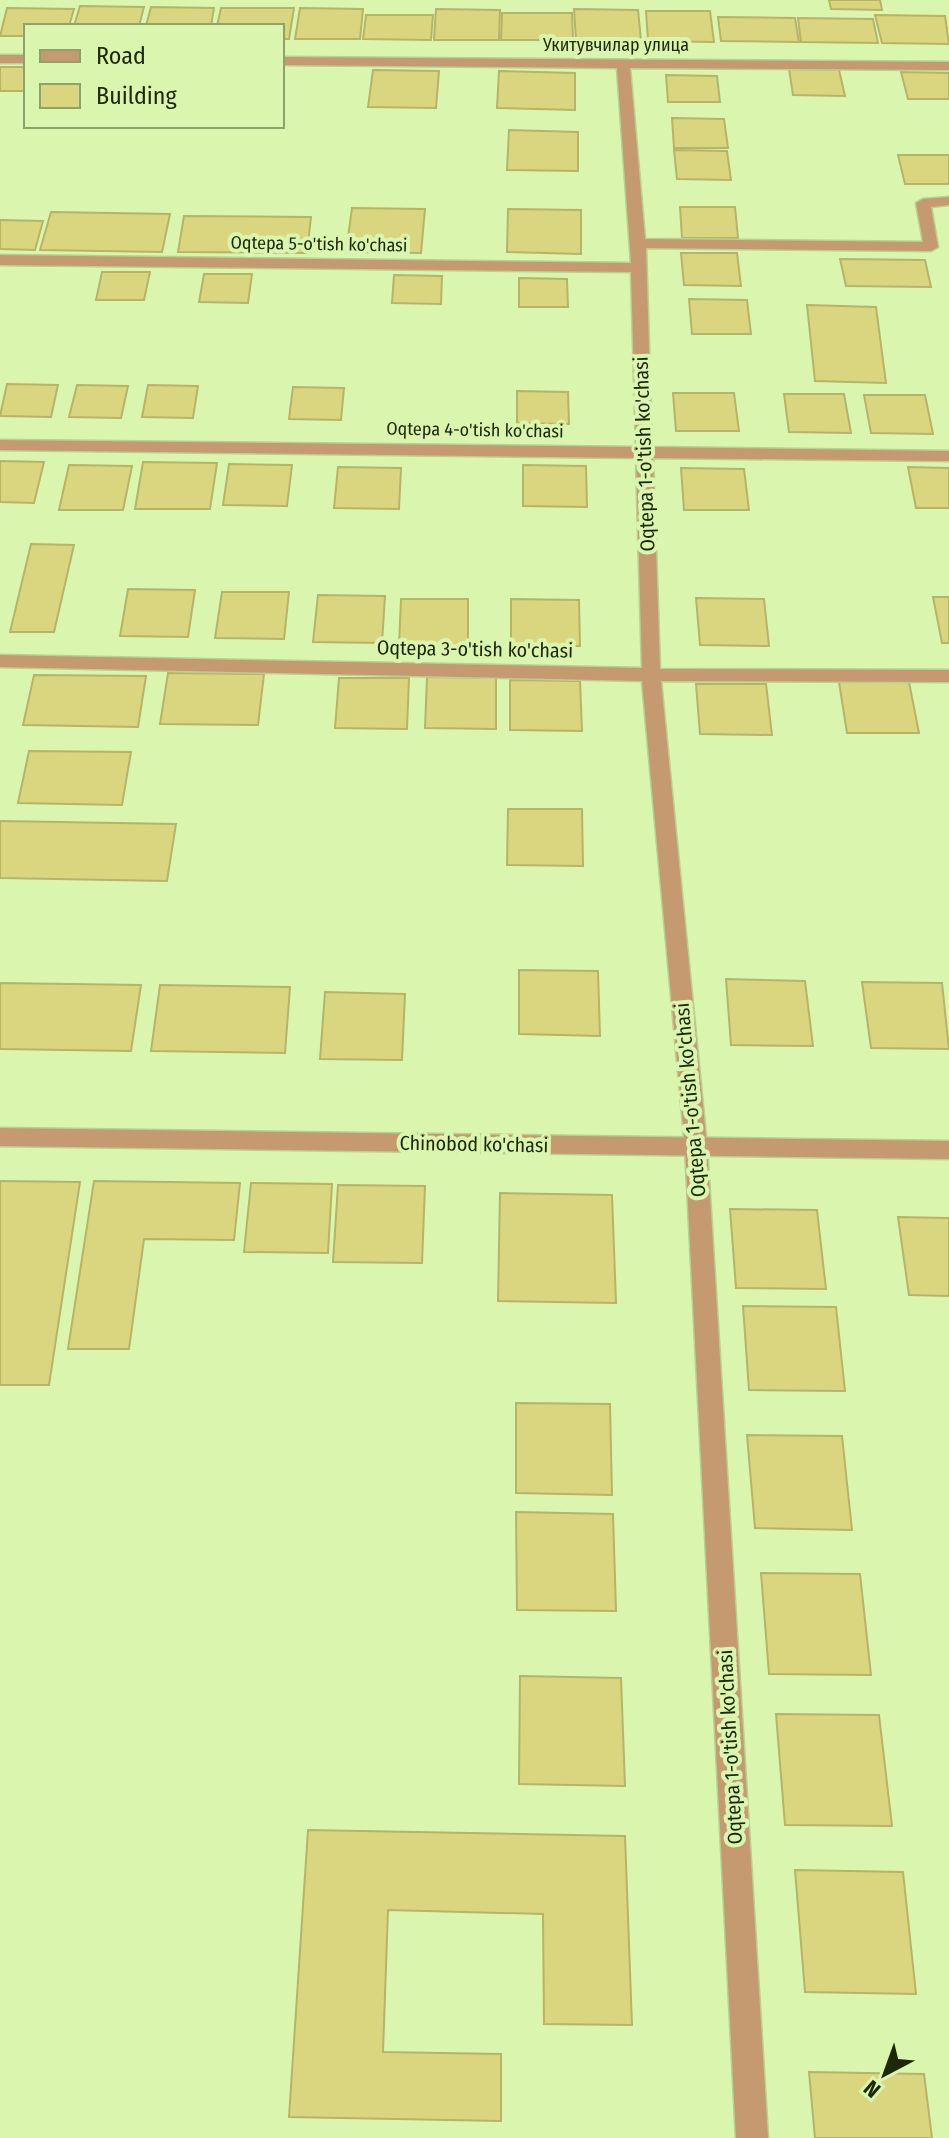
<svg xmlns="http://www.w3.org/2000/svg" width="949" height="2138" viewBox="0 0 949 2138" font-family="'Fira Sans Condensed',sans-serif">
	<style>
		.building { fill: #dad680; stroke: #b7b367; stroke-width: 2 }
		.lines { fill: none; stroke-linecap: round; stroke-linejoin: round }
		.minor-casing { stroke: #b8d190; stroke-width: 3 }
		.tertiary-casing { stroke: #b8d190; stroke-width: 3 }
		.minor { fill: #c59a71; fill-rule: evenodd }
		.tertiary { fill: #c59a71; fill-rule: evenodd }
		.labels { text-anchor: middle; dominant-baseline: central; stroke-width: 8; stroke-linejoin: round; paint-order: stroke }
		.far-street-label { font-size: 18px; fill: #1d270a; stroke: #daf6ae }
		.street-label { font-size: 20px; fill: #1d270a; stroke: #daf6ae }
	</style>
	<rect width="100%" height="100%" fill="#daf6ae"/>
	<g class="building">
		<path d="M829,0h51l2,10 -51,-1z"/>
		<path d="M80,6l64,1 -5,19h-65z"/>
		<path d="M151,7l63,1 -3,18h-65z"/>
		<path d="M7,8l67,1 -5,17h-43v10h-26z"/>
		<path d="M221,8h73l-5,31h-7v-13h-65z"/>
		<path d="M300,8l63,1 -3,30h-65z"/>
		<path d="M436,9l64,1 -1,30h-65z"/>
		<path d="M574,9l64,1 3,30h-65z"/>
		<path d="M646,11h64l4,31 -66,-1z"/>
		<path d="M502,13h70l1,27h-72z"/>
		<path d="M366,15h67l-2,25 -68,-1z"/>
		<path d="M875,15l70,1 4,28 -67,-1z"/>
		<path d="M718,17l77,1 4,24 -78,-1z"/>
		<path d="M798,18l75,1 5,24 -77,-1z"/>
		<rect x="0" y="67" width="26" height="24"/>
		<path d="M789,69l50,1 6,26 -52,-1z"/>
		<path d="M373,70l66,1 -3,37 -68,-1z"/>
		<path d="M499,71l76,2v37l-78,-2z"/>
		<path d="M901,72l48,1v26h-41z"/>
		<path d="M666,75l51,1 3,26h-52z"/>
		<path d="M672,118l52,1 4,29h-54z"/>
		<path d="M509,130l69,2v39l-71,-1z"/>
		<path d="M674,150l53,1 4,29 -54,-1z"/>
		<path d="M898,155h51v29h-44z"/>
		<path d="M680,207h55l3,31h-56z"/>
		<path d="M352,208l73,1 -4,44 -75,-1z"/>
		<path d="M508,209l73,1v44l-74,-2z"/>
		<path d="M51,212l119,2 -8,38 -122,-2z"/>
		<path d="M184,216l127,1 -4,36 -129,-1z"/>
		<path d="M0,220l43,1 -8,29 -35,-1z"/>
		<path d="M681,253h56l4,33 -57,-1z"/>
		<path d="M840,259l85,1 6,27 -85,-1z"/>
		<path d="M102,272h48l-6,28h-48z"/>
		<path d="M204,274h48l-4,29 -49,-1z"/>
		<path d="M394,275l48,1 -1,28 -49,-1z"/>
		<path d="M519,278l48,1 1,28h-49z"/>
		<path d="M689,299l58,1 4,34h-59z"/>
		<path d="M807,305l69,2 10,76 -71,-2z"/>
		<path d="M7,384l51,1 -7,32 -51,-1z"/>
		<path d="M77,385l51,1 -7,32 -52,-1z"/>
		<path d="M148,385l50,1 -5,32 -51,-1z"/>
		<path d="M293,387l51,1 -3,32 -52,-1z"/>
		<path d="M517,391l51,1 1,32 -52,-1z"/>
		<path d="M673,393h61l5,38h-63z"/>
		<path d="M784,394h60l7,39 -62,-1z"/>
		<path d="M864,395h61l8,39 -62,-1z"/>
		<path d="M0,461l44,1 -10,41 -34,-1z"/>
		<path d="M143,462l74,1 -7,46h-75z"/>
		<path d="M229,464l63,1 -5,41 -64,-1z"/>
		<path d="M69,465l63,1 -9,44h-64z"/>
		<path d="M523,465l63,1 1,41 -64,-1z"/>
		<path d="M338,467l63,1 -2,41 -65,-1z"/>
		<path d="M908,467l41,1v40h-33z"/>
		<path d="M681,468l63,1 5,41h-65z"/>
		<path d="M31,544l43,1 -20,87h-44z"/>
		<path d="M128,589l67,1 -7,47 -68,-1z"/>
		<path d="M222,592h67l-5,47 -69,-1z"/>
		<path d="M318,595l67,1 -3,47 -69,-1z"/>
		<path d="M933,597h16v46h-7z"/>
		<path d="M696,598l68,1 5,47 -69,-1z"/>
		<path d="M401,599h67v47h-69z"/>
		<path d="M511,599l68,1 1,46h-69z"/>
		<path d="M168,673l96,1 -6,51 -98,-1z"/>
		<path d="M34,675l112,1 -8,51 -115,-2z"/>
		<path d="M427,677l69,1v51l-71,-1z"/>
		<path d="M339,678h70l-2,51 -72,-1z"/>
		<path d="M510,680l70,1 2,50 -72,-1z"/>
		<path d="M839,682h70l10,51h-72z"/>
		<path d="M696,684h70l6,51 -72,-1z"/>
		<path d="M29,751l102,1 -9,53 -104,-2z"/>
		<path d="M508,809h74l1,57 -76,-1z"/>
		<path d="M0,821l176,3 -9,57 -167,-3z"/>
		<path d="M519,970l79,1 2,65 -81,-2z"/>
		<path d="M726,979l79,2 8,65 -82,-1z"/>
		<path d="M862,982l80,1 7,66 -78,-1z"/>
		<path d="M0,983l141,2 -10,66 -131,-2z"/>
		<path d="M160,985l130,2 -5,66 -134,-2z"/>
		<path d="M325,992l80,2 -3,66 -82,-1z"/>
		<path d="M0,1181l80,1 -31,203h-49z"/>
		<path d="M94,1181l146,2 -6,57 -90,-1 -15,110h-61z"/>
		<path d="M251,1183l81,1 -4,69 -84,-1z"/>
		<path d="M338,1185l87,1 -3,77 -89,-1z"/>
		<path d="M500,1193l112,2 4,108 -118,-2z"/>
		<path d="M730,1209l87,1 9,79 -90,-1z"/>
		<path d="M898,1217l51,1v78l-40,-1z"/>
		<path d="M743,1306l93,1 9,84 -96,-1z"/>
		<path d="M516,1403l94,1 2,91 -96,-2z"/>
		<path d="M747,1435l95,1 10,94 -97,-2z"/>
		<path d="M516,1512l97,2 3,97 -99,-1z"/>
		<path d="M761,1573l99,1 11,101 -102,-1z"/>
		<path d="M520,1676l101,2 4,108 -106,-2z"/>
		<path d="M776,1714l103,1 13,111 -107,-1z"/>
		<path d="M308,1830l317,6 7,189 -88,-1 -1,-110 -155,-4 -5,142 118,2v67l-212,-4z"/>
		<path d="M795,1870l108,2 13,122 -111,-2z"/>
		<path d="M809,2072l115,2 8,64h-117z"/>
	</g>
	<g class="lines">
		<defs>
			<g id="minor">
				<rect x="0" y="55" width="26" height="8"/>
				<path d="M282,57l667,5v8l-319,-2 15,171 278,3 -7,-39 7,-4 26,-2v8l-18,2 7,40 -7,4 -285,-3 6,199 297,4v10l-296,-3 7,211 289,1v12l-288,-1 46,466 61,991h-32l-51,-991 -43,-466 -642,-14v-12l642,13 -6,-210 -636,-8v-10l636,7 -5,-175 -631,-7v-10l631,8 -14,-195 -335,-3z"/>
			</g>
			<path id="tertiary" d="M0,1128l949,13v18l-949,-13z"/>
		</defs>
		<use href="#minor" class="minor-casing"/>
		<use href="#tertiary" class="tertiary-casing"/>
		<use href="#minor" class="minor"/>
		<use href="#tertiary" class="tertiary"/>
	</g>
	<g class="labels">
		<g class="far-street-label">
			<text x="616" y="45">Укитувчилар улица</text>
			<text transform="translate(319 244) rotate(1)">Oqtepa 5-o'tish ko'chasi</text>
			<text transform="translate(475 430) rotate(1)">Oqtepa 4-o'tish ko'chasi</text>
		</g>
		<g class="street-label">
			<text transform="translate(644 454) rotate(-92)">Oqtepa 1-o'tish ko'chasi</text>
			<text transform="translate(475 649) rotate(1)">Oqtepa 3-o'tish ko'chasi</text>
			<text transform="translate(690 1100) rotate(-95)">Oqtepa 1-o'tish ko'chasi</text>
			<text transform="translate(474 1144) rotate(1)">Chinobod ko'chasi</text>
			<text transform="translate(730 1747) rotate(-93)">Oqtepa 1-o'tish ko'chasi</text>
		</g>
	</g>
	<rect x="24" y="24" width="260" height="104" fill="#daf6ae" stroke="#8ea36c" stroke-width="2"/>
	<rect x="40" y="50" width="40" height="12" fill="#c59a71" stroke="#8ea36c" stroke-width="2"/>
	<text x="96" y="64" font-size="24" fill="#1d270a">Road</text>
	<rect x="40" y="84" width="40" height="24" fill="#dad680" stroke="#8ea36c" stroke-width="2"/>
	<text x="96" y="104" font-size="24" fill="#1d270a">Building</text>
	<g transform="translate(885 2074) rotate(221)" stroke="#daf6ae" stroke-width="6" paint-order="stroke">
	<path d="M0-6L14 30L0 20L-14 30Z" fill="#1d270a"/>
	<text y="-12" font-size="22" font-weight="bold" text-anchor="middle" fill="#1d270a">N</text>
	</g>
</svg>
